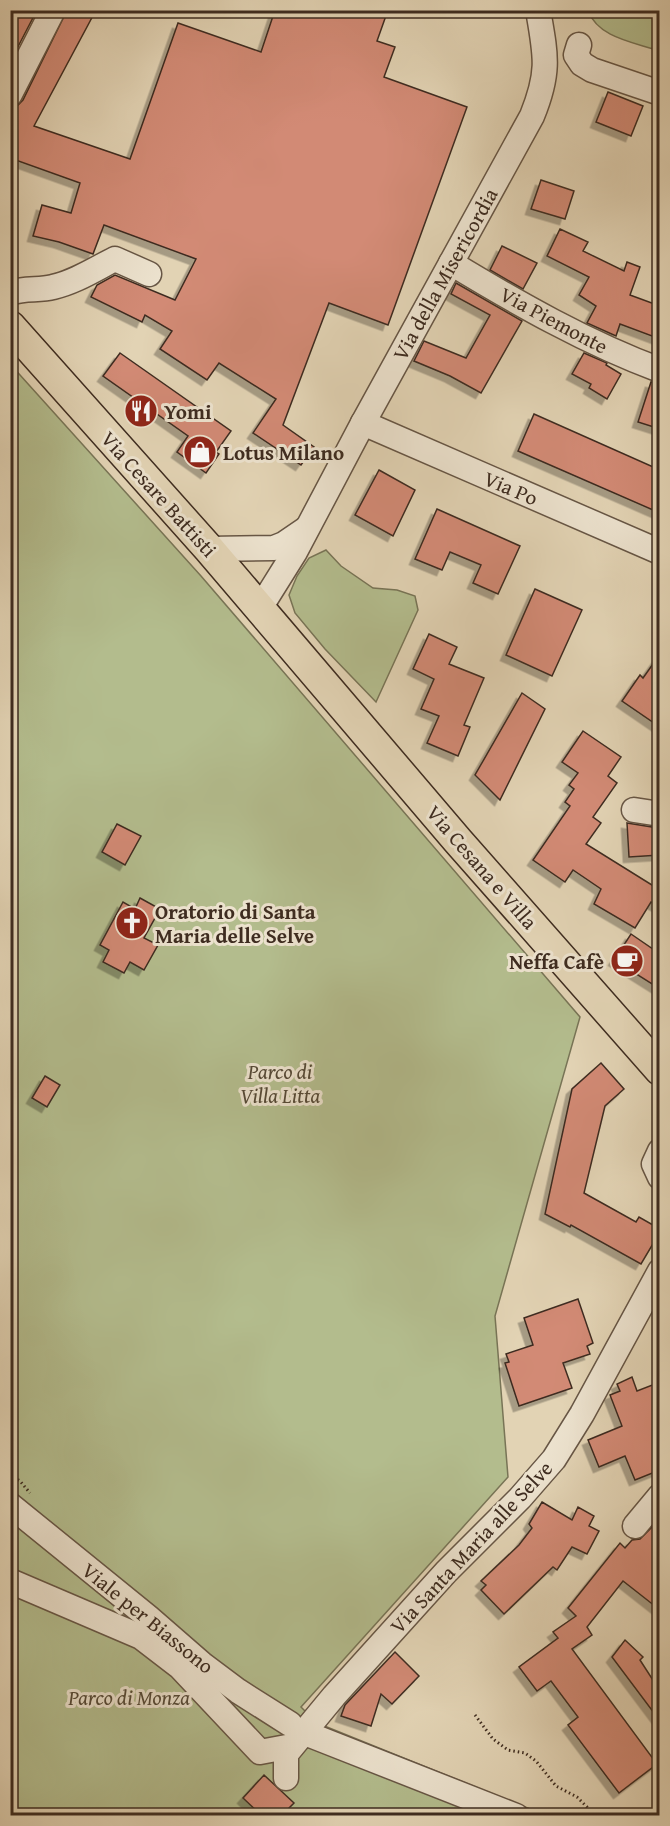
<svg xmlns="http://www.w3.org/2000/svg" width="670" height="1826" viewBox="0 0 670 1826" font-family="'Gentium Book Plus',serif">
	<style>
		.green { fill: #b3bc8d; stroke: #787456; stroke-width: 1.5 }
		.building { fill: #d28a74; stroke: #3e2c20; stroke-width: 1.5; filter: url(#shadow) }
		.lines { fill: none; stroke-linecap: round; stroke-linejoin: round }
		.minor-casing { stroke: #675645; stroke-width: 27 }
		.major-casing { stroke: #3e2c20; stroke-width: 33 }
		.path { stroke: #3e2c20; stroke-width: 3; stroke-dasharray: 1.5 3; stroke-linecap: butt }
		.minor { stroke: #ece2ce; stroke-width: 24 }
		.major { stroke: #e2d3b4; stroke-width: 30 }
		.labels { text-anchor: middle; dominant-baseline: central; stroke-width: 6; stroke-linejoin: round; paint-order: stroke }
		.street-label { font-size: 21px; fill: #3e2c20; stroke: #ece2ce }
		.poi-label { font-size: 21px; font-weight: bold; fill: #3e2c20; stroke: #ece2ce; text-anchor: start }
		.park-label { font-size: 21px; font-style: italic; fill: #554936; stroke: #ece2ce }
	</style>
	<defs>
		<filter id="shadow"><feDropShadow dx="-5.5" dy="5.5" stdDeviation="0" flood-color="#0004"/></filter>
	</defs>
	<rect width="100%" height="100%" fill="#e2d3b4"/>
	<filter id="stains"><feTurbulence type="fractalNoise" baseFrequency=".00333" numOctaves="4"/><feColorMatrix values="0 0 0 0 .2 0 0 0 0 .09 0 0 0 0 .02 0 0 0 .5 -.17"/></filter>
	<radialGradient id="worn" r=".72"><stop offset=".6" stop-color="#630" stop-opacity="0"/><stop offset="1" stop-color="#630" stop-opacity=".3"/></radialGradient>
	<g class="green">
		<path d="M588,11h71v40c-26,-9 -60,-13 -71,-40z"/>
		<path d="M11,365l190,211 379,441 -85,299 13,161 -207,230 16,16 228,92h-534z"/>
		<path d="M326,550l15,16 32,22 24,2 18,6 3,14 -42,92 -51,-53 -30,-36 -6,-18 8,-19 12,-18z"/>
	</g>
	<g class="building">
		<path d="M10,10h27l-27,52z"/>
		<path d="M67,10h29l-62,116 96,33 48,-136 83,29 14,-42h113l-11,31 18,6 -11,30 83,30 -79,218 -59,-22 -46,122 31,22 -13,18 -48,-32 23,-34 -57,-36 -12,17 -47,-31 12,-18 -27,-16 -3,7 -51,-25 6,-12 18,-10 60,25 21,-41 -92,-34 -11,29 -34,-12 -26,-6 9,-31 29,8 9,-30 -70,-25v-50l7,-2 6,-6z"/>
		<path d="M608,92l35,14 -12,30 -35,-14z"/>
		<path d="M541,180l33,11 -9,28 -34,-10z"/>
		<path d="M560,229l28,13 -5,9 41,20 3,-9 13,5 -10,28 30,11v33l-40,-15 -4,12 -29,-13 9,-17 -17,-11 10,-18 -42,-21z"/>
		<path d="M502,246l35,17 -14,26 -33,-19z"/>
		<path d="M456,283l66,38 -41,72 -31,-17 -36,-15 10,-20 42,17 24,-43 -39,-21z"/>
		<path d="M120,353l111,78 -15,21 3,2 -13,19 -29,-21 11,-16 -85,-60z"/>
		<path d="M584,353l23,10 -1,2 15,9 -14,25 -18,-11 2,-4 -19,-10z"/>
		<path d="M651,382l9,2v45l-22,-7z"/>
		<path d="M534,414l126,56v43l-142,-62z"/>
		<path d="M379,470l36,20 -22,46 -38,-21z"/>
		<path d="M437,509l83,37 -22,48 -25,-11 8,-18 -31,-13 -8,18 -27,-11z"/>
		<path d="M535,589l47,21 -30,66 -46,-21z"/>
		<path d="M429,634l28,13 -8,17 35,14 -20,47 6,2 -12,29 -31,-13 12,-27 -18,-7 13,-30 -21,-10z"/>
		<path d="M660,654v73l-38,-26 18,-26 3,3z"/>
		<path d="M522,693l23,16 -45,91 -25,-25z"/>
		<path d="M583,731l38,26 -13,19 9,7 -24,34 8,6 -15,21 74,46v17l-9,-5 -16,26 -41,-24 7,-15 -28,-19 -8,12 -32,-22 37,-54 -5,-4 9,-13 -5,-4 9,-12 -16,-11z"/>
		<path d="M627,823l31,5 2,27 -31,2z"/>
		<path d="M117,824l24,12 -16,29 -23,-13z"/>
		<path d="M140,898l20,11 -16,29 14,7 -14,25 -14,-8 -6,11 -21,-11 6,-12 -9,-5 23,-43 12,7z"/>
		<path d="M631,934l29,20v35l-46,-29z"/>
		<path d="M601,1063l23,26 -19,17 -21,87 52,29 3,-5 21,12v3l-19,32 -70,-39 -1,2 -25,-13 27,-125z"/>
		<path d="M45,1076l15,9 -13,22 -15,-9z"/>
		<path d="M578,1299l15,44 -6,3 3,8 -27,9 9,25 -53,18 -14,-43 4,-1 -3,-8 27,-9 -9,-27z"/>
		<path d="M632,1377l5,14 23,-9v68l-5,1 5,11v8l-25,10 -10,-24 -26,11 -11,-27 34,-14 -12,-31 10,-4 -3,-7z"/>
		<path d="M542,1502l30,18 6,-13 16,9 -5,10 10,5 -12,23 -15,-7 -15,23 -4,-3 -49,47 -23,-24 5,-5 -5,-4 38,-36 13,-17 -3,-4z"/>
		<path d="M660,1519v91l-37,-29 -36,46 5,8 -20,14 85,115 -38,29 -51,-68 10,-8 -27,-36 -14,10 -18,-24 39,-29 -5,-6 23,-16 -8,-8 52,-65 5,5 7,-8 8,-1z"/>
		<path d="M625,1640l18,17 -3,3 20,31v30l-48,-64z"/>
		<path d="M395,1652l24,24 -27,28 -11,-10 -10,32 -30,-10 4,-11z"/>
		<path d="M264,1775l30,28 -12,12h-21l-18,-17z"/>
	</g>
	<g class="lines">
		<defs>
			<g id="minor">
				<path d="M579,45l-3,10 6,9 10,6 68,23"/>
				<path d="M10,94l43,-84"/>
				<path d="M451,263c66,40 136,80 209,107"/>
				<path d="M10,293c15,-6 29,-2 43,-6 22,-5 42,-18 62,-28l34,15"/>
				<path d="M363,423l297,129"/>
				<path d="M209,549l65,-1 10,-4 22,-15"/>
				<path d="M260,608l35,-56 68,-129 169,-307c18,-44 14,-60 6,-106"/>
				<path d="M634,810l26,4"/>
				<path d="M660,1151l-6,13 6,13"/>
				<path d="M10,1505l138,112 54,47 36,27 52,33"/>
				<path d="M635,1526l25,-30"/>
				<path d="M10,1581l131,56 39,30 80,85 32,-6"/>
				<path d="M310,1735l206,81"/>
				<path d="M286,1778v-24l48,-58 112,-124 74,-74 34,-39 28,-45 78,-143"/>
			</g>
			<path id="major" d="M10,326l199,223 249,292 202,229"/>
		</defs>
		<use href="#minor" class="minor-casing"/>
		<use href="#major" class="major-casing"/>
		<g class="path">
			<path d="M10,1475l10,6 10,12"/>
			<path d="M475,1715l18,24 15,11 17,3 11,8 20,25 21,11 12,12"/>
		</g>
		<use href="#minor" class="minor"/>
		<use href="#major" class="major"/>
	</g>
	<defs>
		<symbol id="restaurant-disc" viewBox="-11 -11 22 22"><circle r="9.5" fill="#8f2418" stroke="#ece2ce"/><path d="M-5-6h1v4h1v-4h1v4h1v-4h1v5L-1.5 .5V6h-2V.5L-5-1ZM5-6V6H3V1.5H1.5Q1.5-4 5-6Z" fill="#fff"/></symbol>
		<symbol id="shop-disc" viewBox="-11 -11 22 22"><circle r="9.5" fill="#8f2418" stroke="#ece2ce"/><path d="M-5-2.5h2.3a2.7 3.5 0 0 1 5.4 0H5L5.5 6h-11ZM-1.5-2.5h3a1.5 2.3 0 0 0-3 0Z" fill="#fff"/></symbol>
		<symbol id="church-disc" viewBox="-11 -11 22 22"><circle r="9.5" fill="#8f2418" stroke="#ece2ce"/><path d="M-1.2-6h2.4v3.5h3.3v2.4h-3.3V6h-2.4V-.1h-3.3v-2.4h3.3Z" fill="#fff"/></symbol>
		<symbol id="cafe-disc" viewBox="-11 -11 22 22"><circle r="9.5" fill="#8f2418" stroke="#ece2ce"/><path d="M-5.5-4.5H6V0H3Q3 3.5 0 3.5H-2.5Q-5.5 3.5-5.5 0ZM3-3.2v2h1.7v-2ZM-6 4.5H4V6H-6Z" fill="#fff"/></symbol>
	</defs>
	<g fill-rule="evenodd">
		<use href="#restaurant-disc" x="122" y="392" width="38" height="38"/>
		<use href="#shop-disc" x="181" y="433" width="38" height="38"/>
		<use href="#church-disc" x="113" y="904" width="38" height="38"/>
		<use href="#cafe-disc" x="608" y="942" width="38" height="38"/>
	</g>
	<g class="labels">
		<g class="street-label">
			<text transform="translate(445 274) rotate(-61)">Via della Misericordia</text>
			<text transform="translate(554 320) rotate(28)">Via Piemonte</text>
			<text transform="translate(511 488) rotate(23)">Via Po</text>
			<text transform="translate(159 494) rotate(48)">Via Cesare Battisti</text>
			<text transform="translate(482 867) rotate(49)">Via Cesana e Villa</text>
			<text transform="translate(471 1547) rotate(-47)">Via Santa Maria alle Selve</text>
			<text transform="translate(148 1618) rotate(39)">Viale per Biassono</text>
		</g>
		<g class="poi-label">
			<text x="164" y="411">Yomi</text>
			<text x="223" y="452">Lotus Milano</text>
			<text x="155" y="911">Oratorio di Santa<tspan x="155" dy="24">Maria delle Selve</tspan></text>
			<text x="604" y="961" text-anchor="end">Neffa Cafè</text>
		</g>
		<g class="park-label">
			<text x="280" y="1071">Parco di<tspan x="280" dy="24">Villa Litta</tspan></text>
			<text x="129" y="1697">Parco di Monza</text>
		</g>
	</g>
	<rect width="670" height="1826" fill="none" stroke="#e2d3b4" stroke-width="36"/>
	<rect x="12" y="12" width="646" height="1802" fill="none" stroke="#3e2c20" stroke-width="3"/>
	<rect x="18" y="18" width="634" height="1790" fill="none" stroke="#3e2c20" stroke-width="1.5"/>
	<rect width="100%" height="100%" filter="url(#stains)"/>
	<rect width="100%" height="100%" fill="url(#worn)"/>
</svg>
